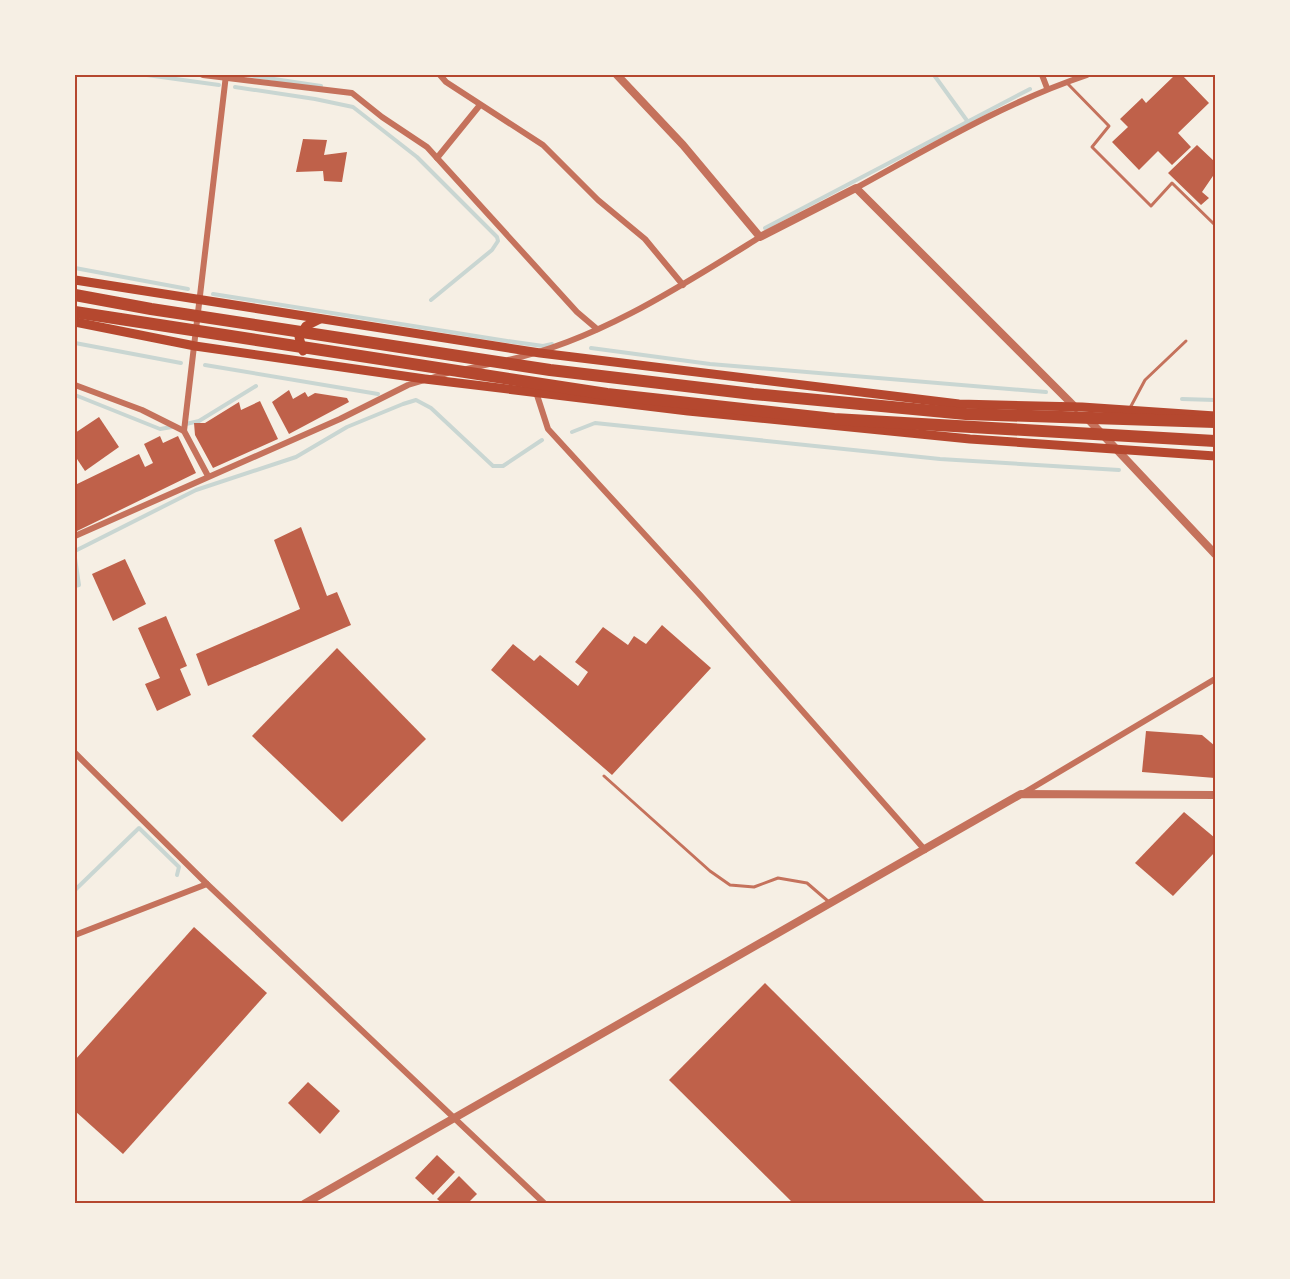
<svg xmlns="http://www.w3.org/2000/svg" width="1290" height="1279" viewBox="0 0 1290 1279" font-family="'Asap Condensed',sans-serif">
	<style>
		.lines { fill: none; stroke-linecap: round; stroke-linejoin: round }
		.stream { stroke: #c9d6d2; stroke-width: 4 }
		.building { fill: #bf614a }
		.service { stroke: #c5725c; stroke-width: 3 }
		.minor { stroke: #c5725c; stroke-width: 6 }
		.tertiary { stroke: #c5725c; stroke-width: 8 }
		.secondary { stroke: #b5482f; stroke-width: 9 }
		.motorway { stroke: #b5482f; stroke-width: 12 }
		.neatline { fill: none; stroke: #b5482f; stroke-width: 2 }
	</style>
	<rect width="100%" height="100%" fill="#f6efe4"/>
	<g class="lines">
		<g class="stream">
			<path d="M147,75l72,10"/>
			<path d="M248,75l73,11"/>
			<path d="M934,75l34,47"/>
			<path d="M235,87l80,12 38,8 64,50 80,80 1,4 -6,9 -61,50"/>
			<path d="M765,228l265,-139"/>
			<path d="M75,268l113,21"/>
			<path d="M213,294l294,47 36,5 9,-2"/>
			<path d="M75,343l106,20"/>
			<path d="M591,348l119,16 336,28"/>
			<path d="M205,365l173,29"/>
			<path d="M75,395l85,34 12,-2"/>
			<path d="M1182,399l33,1"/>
			<path d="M186,424l13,-3 57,-35"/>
			<path d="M572,432l23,-9 345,36 179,11"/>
			<path d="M75,551l121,-61 100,-33 51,-30 56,-23 13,-4 15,8 62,58h10l39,-26"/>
			<path d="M75,558l4,27 -4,1"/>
			<path d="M75,890l64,-62 40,39 -2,8"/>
		</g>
	</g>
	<g class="building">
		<path d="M1175,75h7l27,28 -31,30 13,14 -19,18 -14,-14 -19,19 -27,-28 16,-15 -8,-8 22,-21 4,5z"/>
		<path d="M303,139l24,1 -3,15 23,-3 -5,30 -18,-1 -1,-10 -27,1z"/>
		<path d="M1197,145l18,17v11l-13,19 7,6 -8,7 -33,-32z"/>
		<path d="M289,390l4,9 12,-7 3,5 7,-4 32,5 2,4 -60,32 -17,-32z"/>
		<path d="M260,401l18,38 -65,29 -18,-33 -1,-12h11l34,-21 2,8z"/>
		<path d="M99,417l20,30 -34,24 -10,-15v-23z"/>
		<path d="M160,436l3,7 15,-7 18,37 -121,59v-47l64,-31 6,13 8,-4 -9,-19z"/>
		<path d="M301,527l26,69 10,-4 14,33 -143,61 -12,-32 104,-45 -26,-69z"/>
		<path d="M125,559l21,45 -33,17 -21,-47z"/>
		<path d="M166,616l21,50 -7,3 11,26 -34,16 -12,-27 15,-6 -22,-50z"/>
		<path d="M662,625l49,43 -99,107 -121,-105 22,-26 21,17 6,-6 38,31 10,-14 -13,-10 28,-35 25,18 6,-9 12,8z"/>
		<path d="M337,648l89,91 -84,83 -90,-86z"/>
		<path d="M1146,731l56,4 13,11v32l-73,-6z"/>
		<path d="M1184,812l31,26v14l-42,44 -38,-33z"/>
		<path d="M194,927l73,66 -144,161 -48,-43v-51z"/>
		<path d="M765,983l222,221h-193l-125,-124z"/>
		<path d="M308,1082l32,29 -20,23 -32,-31z"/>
		<path d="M437,1155l18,17 -22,23 -18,-17z"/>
		<path d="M459,1176l18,18 -10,10h-24l-6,-5z"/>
	</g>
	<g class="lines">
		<g class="service">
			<path d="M1067,83l42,43 -17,21 59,59 21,-23 43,42"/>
			<path d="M1130,408l15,-28 41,-39"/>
			<path d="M604,776l106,95 20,14 24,2 24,-9 29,5 22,19"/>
		</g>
		<g class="minor">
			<path d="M203,75l149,18 30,24 45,30 150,165 20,17"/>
			<path d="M440,75l6,7 97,63 55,55 47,39 38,46"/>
			<path d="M1042,75l5,13"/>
			<path d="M437,158l43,-53"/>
			<path d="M856,188c75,-41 150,-86 231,-113"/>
			<path d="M508,360c89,-19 175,-75 252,-123"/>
			<path d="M467,369l22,-5"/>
			<path d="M75,385l67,25 42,21"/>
			<path d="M536,392l12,37 153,167 224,254"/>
			<path d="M208,476l-24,-45 42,-356"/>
			<path d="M75,536l265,-117 68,-34 40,-12"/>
			<path d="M75,753l132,131 338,320"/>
			<path d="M1022,794l193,-115"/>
			<path d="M75,935l132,-51"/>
		</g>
		<g class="tertiary">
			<path d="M617,75l66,70 77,92 96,-49 220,220"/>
			<path d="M1087,418l128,136"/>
			<path d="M304,1204l717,-410 194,1"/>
		</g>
		<g class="secondary">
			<path d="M75,280l465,73 419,51 123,3 133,9"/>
			<path d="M75,322l120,24 230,33 263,32 282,28 245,17"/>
			<path d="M303,351l-4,-14 7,-11 14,-7"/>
		</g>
		<g class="motorway">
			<path d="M75,295l76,14 399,61 203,24 213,20 249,8"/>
			<path d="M75,312l532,82 227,25 381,22"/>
		</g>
	</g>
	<rect width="1290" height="1279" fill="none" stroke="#f6efe4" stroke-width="153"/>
	<rect x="76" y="76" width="1138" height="1126" class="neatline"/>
</svg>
